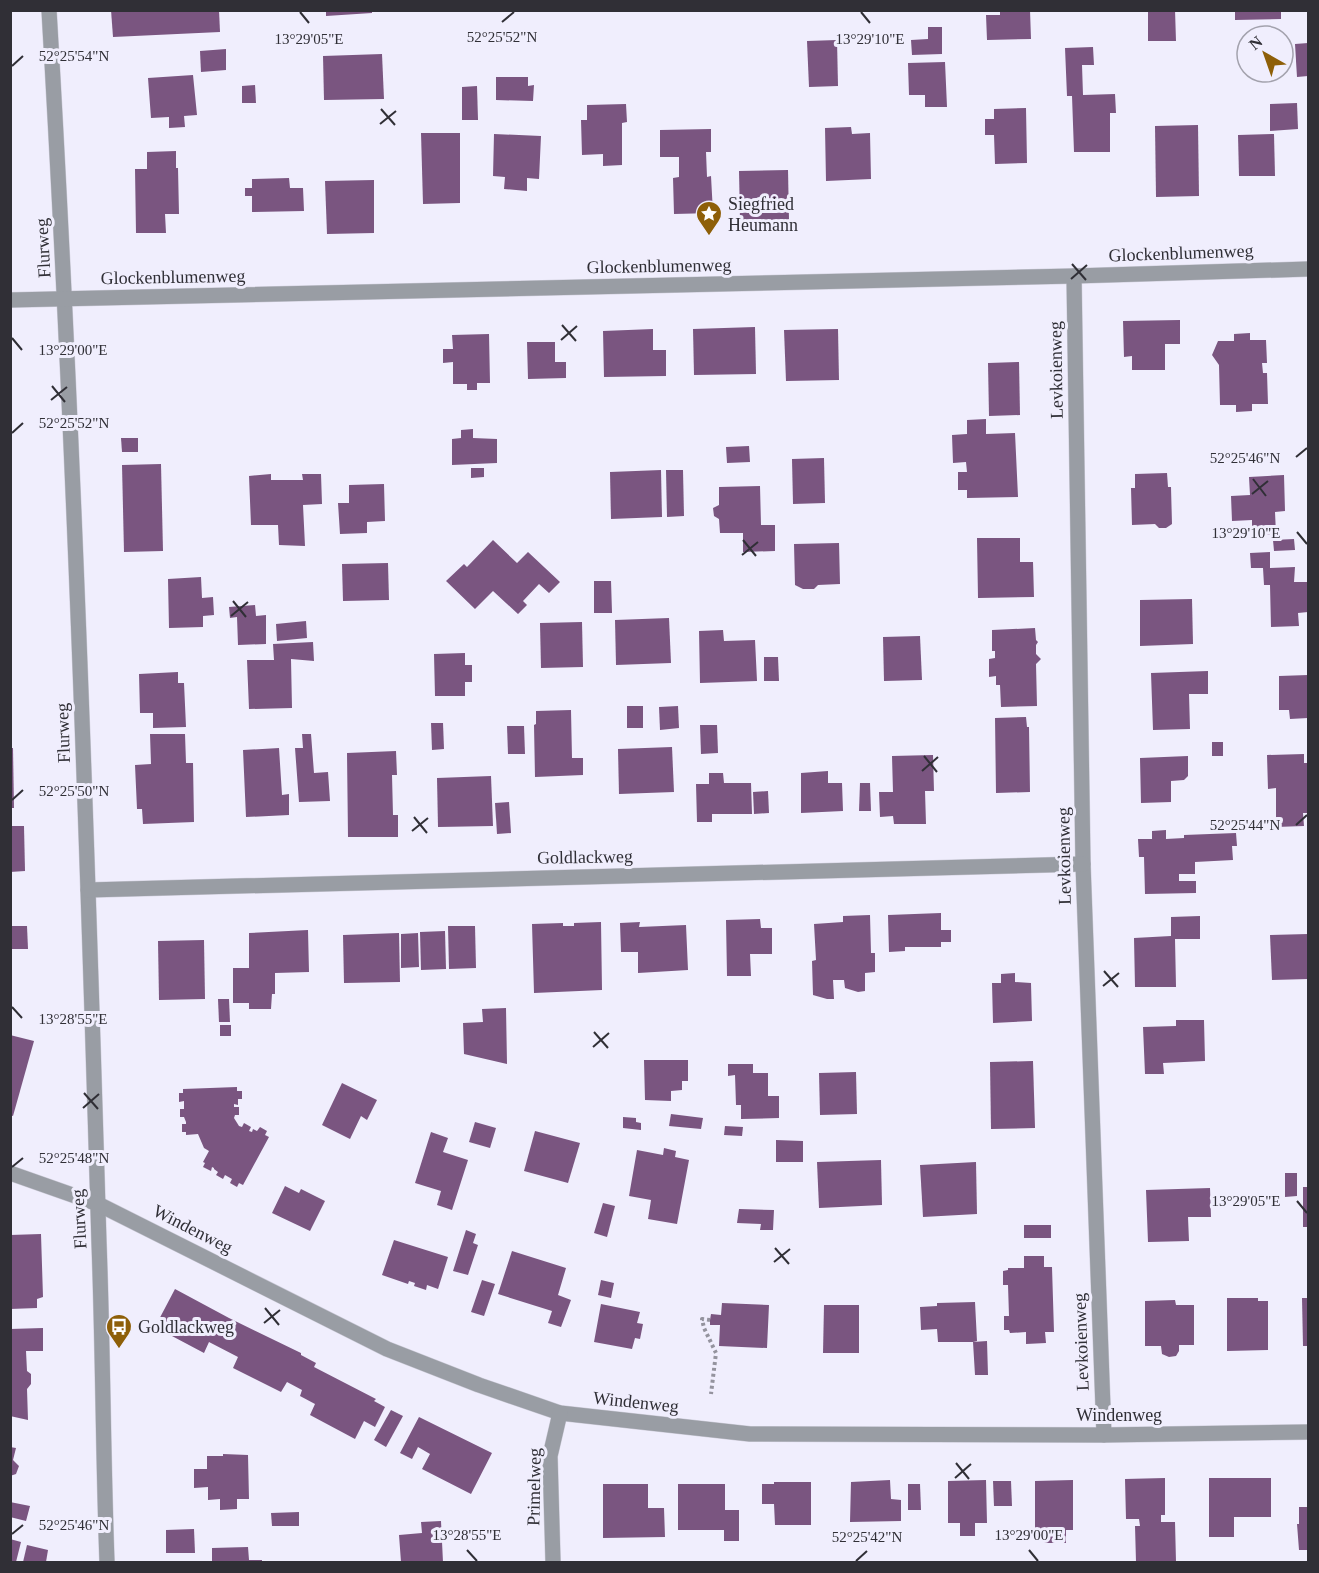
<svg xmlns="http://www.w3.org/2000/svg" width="1319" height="1573" viewBox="0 0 1319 1573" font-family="Georgia,serif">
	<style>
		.building { fill: #7a5580 }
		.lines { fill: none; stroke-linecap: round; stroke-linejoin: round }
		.minor-casing { stroke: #cdccd9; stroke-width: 16 }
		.path { stroke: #94939e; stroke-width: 4; stroke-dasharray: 3 3; stroke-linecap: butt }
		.minor { stroke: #999da4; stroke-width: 15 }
		.ticks { fill: none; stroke: #302f36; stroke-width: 2 }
		.labels { text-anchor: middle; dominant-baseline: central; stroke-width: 6; stroke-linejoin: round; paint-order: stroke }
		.poi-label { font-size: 18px; fill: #302f36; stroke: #f0eefd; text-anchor: start }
		.street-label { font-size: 18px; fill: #302f36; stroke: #f0eefd }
		.ticks-label { font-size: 15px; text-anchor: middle; fill: #302f36; stroke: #f0eefd; stroke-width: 6; stroke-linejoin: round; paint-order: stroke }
	</style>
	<rect width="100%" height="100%" fill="#f0eefd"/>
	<g class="building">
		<path d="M111,10h108l1,22 -107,5z"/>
		<path d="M326,10h46v3l-46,3z"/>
		<path d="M1000,10h30l1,29 -44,1 -1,-25h14z"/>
		<path d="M1148,10h27l1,31h-28z"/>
		<path d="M1235,10h46v9l-46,1z"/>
		<path d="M928,27h14v27l-30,1 -1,-15 17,-1z"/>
		<path d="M837,40l1,46 -29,1 -2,-46z"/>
		<path d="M1308,43v33l-11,1 -2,-33z"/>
		<path d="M1093,47l1,18h-12l1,30 32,-1 1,19h-6v39h-36l-2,-56h-5l-2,-48z"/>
		<path d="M226,49v21l-25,2 -1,-21z"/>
		<path d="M382,54l2,45 -60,1 -1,-44z"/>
		<path d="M945,62l2,45h-22v-12h-16l-1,-32z"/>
		<path d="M193,75l4,40 -13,1 1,11 -16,1v-11l-18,1 -3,-40z"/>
		<path d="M496,77h32v9l6,-1 -1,16 -37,-1z"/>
		<path d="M255,85l1,18h-14v-17z"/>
		<path d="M477,86l1,34h-16v-33z"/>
		<path d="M1297,103l1,26 -28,2v-27z"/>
		<path d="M626,104l1,18 -5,1v42l-19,1v-12l-21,1 -1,-35h6v-15z"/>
		<path d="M1026,108l1,55 -32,1 -1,-29h-9v-16h9v-10z"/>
		<path d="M1198,125l1,71 -43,1 -1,-71z"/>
		<path d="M851,127l1,7 18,-1 1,46 -45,2 -1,-53z"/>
		<path d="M711,129v23h-5l1,25 4,-1 2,37 -39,1 -1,-36 6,-1v-20h-19v-27z"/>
		<path d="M421,133h39v70l-37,1z"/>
		<path d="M494,134l47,2 -2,43 -12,-1v13l-23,-2 1,-12 -12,-1z"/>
		<path d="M1274,134l1,42h-36l-1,-41z"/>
		<path d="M176,151v17h2l1,46h-14l1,19h-30l-1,-64h12v-17z"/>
		<path d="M788,170l1,50h-49l-1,-49z"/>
		<path d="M289,178l1,10h13l1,23 -52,1v-16h-7v-8h7v-9z"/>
		<path d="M374,180v53l-47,1 -2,-53z"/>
		<path d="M1180,320v24h-15v26h-33v-14l-8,1 -1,-36z"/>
		<path d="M755,327l1,47 -62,1 -1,-46z"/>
		<path d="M653,329v21h13v26l-62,1 -1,-46z"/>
		<path d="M838,329l1,51 -53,1 -2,-51z"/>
		<path d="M1250,333v7h16l1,23h-5l1,10h4l1,31h-16v7l-16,1v-7h-16l-1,-40 -7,-10 6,-14h16v-7z"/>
		<path d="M489,334l1,49h-13v7h-10v-6h-14v-22l-10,1v-14h10l-1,-14z"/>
		<path d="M527,342h28v20h11v16l-38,1z"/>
		<path d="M1019,362l1,53 -31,1 -1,-53z"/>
		<path d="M986,419v15l29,-1 3,64 -51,1v-8h-9v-18h9l-1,-10 -13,1 -1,-28 15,-1v-14z"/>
		<path d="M473,429v9l24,1v24l-45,2v-26l9,-1v-8z"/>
		<path d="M121,438h17v14h-16z"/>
		<path d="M749,446l1,16 -23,1 -1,-16z"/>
		<path d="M824,458l1,45 -32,1 -1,-45z"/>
		<path d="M161,464l2,87 -39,1 -2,-87z"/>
		<path d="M471,468h13v9l-13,1z"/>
		<path d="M661,470l1,47 -51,2 -1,-47z"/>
		<path d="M666,470h17l1,46 -17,1z"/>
		<path d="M1167,473l1,14h3l1,37 -6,4h-7l-4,-4 -23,1 -1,-37h4v-14z"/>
		<path d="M271,474v6h32l-1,-6h19l1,30 -19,1 2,41 -26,-1 -1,-20h-27l-2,-49z"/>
		<path d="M1284,475l1,36 -10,1 1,22 -24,2v-16l-20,1 -1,-25 19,-1 -1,-18z"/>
		<path d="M384,484l1,37 -18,1v11l-27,1 -2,-31h11v-18z"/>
		<path d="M760,486l1,39h14v26l-32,1v-19h-23l-1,-14 -5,-3 -1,-8 6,-3v-18z"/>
		<path d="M977,538h43v24h13l1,35 -56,1z"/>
		<path d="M1294,539l1,11 -21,1 -1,-11z"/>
		<path d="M493,540l24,23 11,-11 32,30 -11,11 -10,-9 -16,17 4,4 -9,9 -25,-23 -18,18 -29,-28 18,-17 3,3z"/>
		<path d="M839,543l1,41 -22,1 -4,4h-11l-8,-4 -1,-41z"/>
		<path d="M1270,552v16l25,-1 -1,15h14v30l-10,1 1,13 -28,1 -1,-42h-6l-1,-17h-12l-1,-15z"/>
		<path d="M388,563l1,37 -46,1 -1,-37z"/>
		<path d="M201,577l1,21 11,-1 1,18 -11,1v11l-34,1 -1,-49z"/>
		<path d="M594,581h17l1,32h-18z"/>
		<path d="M1192,599l1,45 -53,2v-46z"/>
		<path d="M255,605l1,11 10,-1v29l-28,1 -1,-28 -7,1 -1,-11z"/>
		<path d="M669,618l2,45 -55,2 -1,-45z"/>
		<path d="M306,621l1,17 -30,3 -1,-17z"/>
		<path d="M582,622l1,45 -42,1 -1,-45z"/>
		<path d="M1035,628l1,12 2,2 -2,3v9l5,5 -5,5 1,42 -36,1 -1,-22h-4v-9l-7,1v-18l6,-1v-7h-3v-21z"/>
		<path d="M723,630l1,11 31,-1 2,41 -57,2 -1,-52z"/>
		<path d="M920,636l2,44 -38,1 -1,-44z"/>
		<path d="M313,642l1,19 -23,-2 1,49 -43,1 -2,-49h27l-1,-16z"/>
		<path d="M465,653v12h7v17h-7v14h-30l-1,-42z"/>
		<path d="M764,657h14l1,24h-15z"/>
		<path d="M1208,671v23h-19l1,35 -37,1 -2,-57z"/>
		<path d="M178,672v11h6l2,44 -33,1v-15h-13l-1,-39z"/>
		<path d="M1308,675v43l-18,1 -1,-9h-10v-34z"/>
		<rect x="627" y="706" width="16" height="22"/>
		<path d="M678,706l1,22 -19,2 -1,-23z"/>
		<path d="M571,710l1,48h11v17l-48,2 -1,-52 2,-1v-13z"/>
		<path d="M1026,717l1,10h2l1,65 -34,1 -1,-75z"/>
		<path d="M431,723h12l1,26 -12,1z"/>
		<path d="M700,725h17l1,28 -17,1z"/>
		<path d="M507,726h17l1,28h-17z"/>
		<path d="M150,734h35l1,29h7l1,59 -51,2 -1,-15h-5l-2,-44 16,-1z"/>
		<path d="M302,734h9l3,39 14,-1 2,29 -31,1 -4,-54h8z"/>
		<rect x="1212" y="742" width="11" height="14"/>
		<path d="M672,747l2,45 -55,2 -1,-45z"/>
		<path d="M10,748h3l1,60h-4z"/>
		<path d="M279,748l3,47 7,-1v21l-43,2 -3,-67z"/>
		<path d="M396,751l1,24h-5l1,40h5v22h-50l-1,-84z"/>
		<path d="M1304,754v9h4v50h-5l1,13 -28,1v-39l-8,1 -1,-34z"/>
		<path d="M933,755l1,36h-9l1,33h-32l-1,-8 -13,1 -1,-25h14l-1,-36z"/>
		<path d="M1188,756v20l-4,4 -13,1v21l-30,1 -1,-45z"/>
		<path d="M828,771v12h14l1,28 -42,2v-40z"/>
		<path d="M709,773h14l1,10h27l1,31h-40v8h-15l-1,-38h13z"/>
		<path d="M491,776l2,50 -55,1 -1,-49z"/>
		<path d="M860,783h10l1,28h-12z"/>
		<path d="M768,791l1,22 -15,1 -1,-22z"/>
		<path d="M509,802l2,31 -14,1 -2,-31z"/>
		<path d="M10,826h14l1,45 -15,1z"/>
		<path d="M1166,830v9l18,-1v-3l52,-2 1,13h-5l1,14 -38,2v12h-16v7h17v12l-51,1 -1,-37h-5l-1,-18h14v-8z"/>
		<path d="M941,913v17h10v12h-10v5h-36v4l-16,1 -1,-37z"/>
		<path d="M870,915l1,38h4v19l-10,1v18l-7,1 -13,-4 -1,-8h-11l1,19h-7l-14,-4 -1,-34 4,-1 -2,-36 29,-2v-6z"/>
		<path d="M1200,916v23h-25l1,48h-41l-1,-49 37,-2v-19z"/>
		<path d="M760,919l1,9h11v26h-22l1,22h-24l-1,-56z"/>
		<path d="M601,922l1,68 -68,3 -2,-69 31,-1v3h11v-3z"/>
		<path d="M640,922l-1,5 47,-2 2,45 -50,3v-21h-17l-1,-29z"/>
		<path d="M10,926h17l1,23h-18z"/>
		<path d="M448,926h27l1,42 -27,1z"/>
		<path d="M308,930l1,42 -34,1v21h-3l-1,15h-22v-6h-16v-35h16v-35z"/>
		<path d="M445,931l1,38 -25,1 -1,-38z"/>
		<path d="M399,933l1,49 -56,1 -1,-48z"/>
		<path d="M418,933l1,34 -18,1v-34z"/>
		<path d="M1308,934v45l-36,1 -2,-45z"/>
		<path d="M204,940l1,59 -46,1 -1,-59z"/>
		<path d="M1015,973v9l16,1 1,38 -39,2 -1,-40h9v-9z"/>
		<path d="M218,999h11l1,23h-11z"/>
		<path d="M506,1008l1,56 -43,-10 -1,-31 20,-1 -1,-13z"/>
		<path d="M1176,1020h28l1,41 -42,2 1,11h-19l-2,-47 33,-1z"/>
		<rect x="220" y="1025" width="11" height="11"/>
		<path d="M10,1035l24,6 -21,75 -3,-1z"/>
		<path d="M644,1060h44v21h-6v9l-11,1v10l-26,-1z"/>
		<path d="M1033,1061l2,67 -44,1 -1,-67z"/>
		<path d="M728,1064h25v9h15v23h11v22l-38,1v-14h-5l-1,-30 -7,1z"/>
		<path d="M856,1072l1,42 -37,1 -1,-42z"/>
		<path d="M342,1083l35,17 -10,20 -6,-4 -11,23 -28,-14z"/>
		<path d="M237,1087v4h5v8h-4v6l-4,-1v3h5v8h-4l-1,3 5,8 3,1 2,-4 7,4 -2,4 3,1 1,-3 4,2 3,-4 7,4 -2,4 4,2 -26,48 -4,-2 -2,4 -7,-4 2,-4 -7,-4 -2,4 -7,-4 2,-3 -4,-3v-1l-2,-1 -1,4 -8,-4 2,-4 -2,-1 6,-11 -5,-3 -6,-14 -12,1v-3h-4v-8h4v-2l-2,-5h-4v-8h4v-8l-5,1v-9h4v-4z"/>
		<path d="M671,1114l32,4 -2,11 -32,-3z"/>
		<path d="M623,1117l13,1v4l5,1v7l-18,-2z"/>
		<path d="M475,1122l21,6 -6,20 -21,-6z"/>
		<path d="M725,1126l18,1 -1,9 -18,-1z"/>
		<path d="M535,1131l45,12 -12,40 -44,-12z"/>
		<path d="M431,1132l17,6 -5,14 25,8 -16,50 -15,-5 4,-14 -26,-8z"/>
		<path d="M776,1140l27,1v21h-27z"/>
		<path d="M664,1148l12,3 -1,6 14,3 -12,64 -29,-5 3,-19 -22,-4 8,-46 26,5z"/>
		<path d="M881,1160l1,45 -63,3 -2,-46z"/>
		<path d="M976,1162l1,52 -54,3 -3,-52z"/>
		<path d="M1285,1173h12v23l-12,1z"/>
		<path d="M285,1186l14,7 2,-4 24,12 -15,30 -38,-18z"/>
		<rect x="1303" y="1187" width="5" height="40"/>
		<path d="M1210,1188l1,29h-23l1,24 -41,1 -2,-52z"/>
		<path d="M603,1203l12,3 -8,31 -13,-4z"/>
		<path d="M739,1209l35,1 -1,20h-13l1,-6 -24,-1z"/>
		<rect x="1024" y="1225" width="27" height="13"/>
		<path d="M466,1230l10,4 -3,9 5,2 -10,30 -15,-4z"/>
		<path d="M41,1234l2,63 -6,2v9l-27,1v-74z"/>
		<path d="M394,1240l54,17 -10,32 -11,-4 -1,5 -12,-4 1,-3 -6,-2 -1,3 -26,-9z"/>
		<path d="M512,1251l54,17 -8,27 13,5 -10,27 -13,-4 4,-12 -54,-17z"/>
		<path d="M1024,1256h20v11h8l2,65h-9l1,11 -20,1v-12l-16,1 -1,-3h-5v-14h5l-1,-31h-5v-14l5,-1v-2h16z"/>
		<path d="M482,1280l13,4 -11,32 -13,-4z"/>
		<path d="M601,1280l13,3 -3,15 -13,-3z"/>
		<path d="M175,1289l54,29 72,35v2l15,8 -2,4 62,32 -2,2 11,6 -10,20 -11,-6 -9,18 -45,-24 5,-11 -15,-8 2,-6 -15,-8 -6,10 -48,-24 5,-11 -29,-15 -5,11 -49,-26z"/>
		<path d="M1227,1298h31v3h10v49l-41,1z"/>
		<path d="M1302,1298h6v48h-5z"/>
		<path d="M1175,1300l1,5h18v40h-15v6l-3,5 -7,1 -7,-3 -1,-8h-16v-45z"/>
		<path d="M975,1302l2,39 -4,1 14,-1 1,34h-13l-2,-33h-35l-1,-13 -16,1 -1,-23 17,-1v-3z"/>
		<path d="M722,1303l47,2 -2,43 -48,-2 1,-21h-10v-5l1,-6 10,1z"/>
		<path d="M601,1304l39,8 -3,11 6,1 -3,15 -5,-1 -3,11 -38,-7z"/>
		<path d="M824,1305h35v48h-36z"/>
		<path d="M43,1328v23h-17l1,20 4,3v10l-4,5 1,31 -18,-4v-87z"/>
		<path d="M391,1410l12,6 -17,31 -12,-7z"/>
		<path d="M419,1417l73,36 -21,41 -49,-25 8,-15 -12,-7 -6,12 -12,-6z"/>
		<path d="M10,1447l6,1 -3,12 6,6 -3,8 -6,2z"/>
		<path d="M223,1454l25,1 1,44h-12v10l-17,1v-11l-12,1v-13l-14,1v-19h13v-13h16z"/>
		<path d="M1165,1478v37h-4v7h14l1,40h-40l-1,-36h5l-1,-7h-13l-1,-40z"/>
		<path d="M1209,1478h62v39h-37v20h-25z"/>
		<path d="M890,1480l1,19 10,1v21l-51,1 1,-40z"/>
		<path d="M986,1480l1,43h-12v13h-15v-13h-12v-42z"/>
		<path d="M1073,1480v50h-7v13h-22v-13h-9v-49z"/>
		<path d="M993,1481h18l1,25h-18z"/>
		<path d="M774,1482h37v43h-36l-1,-21h-12v-20h12z"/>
		<path d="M603,1484h45v24h16l1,29 -62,1z"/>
		<path d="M678,1484h47v26h14v31h-15v-11h-46z"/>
		<path d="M908,1484h12l1,26h-13z"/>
		<path d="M10,1502l20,4 -4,15 -16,-4z"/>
		<path d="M1299,1507h9v43h-9l-2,-26h2z"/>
		<path d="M299,1512v14h-27l-1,-13z"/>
		<path d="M441,1521l2,41h-42l-2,-27 23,-2 -1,-11z"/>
		<path d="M194,1529l1,24h-29v-23z"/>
		<path d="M10,1539l11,3 -5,20h-6z"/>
		<path d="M27,1545l21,5 -2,12h-23z"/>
		<path d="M248,1547l1,13h13v2h-50v-14z"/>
	</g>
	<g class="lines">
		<defs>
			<g id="minor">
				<path d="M49,10c24,411 38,822 50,1233 4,106 4,213 8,319"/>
				<path d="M1074,276l9,588 21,571"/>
				<path d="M10,300l1064,-24 234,-7"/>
				<path d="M88,890l995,-26"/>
				<path d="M10,1173l88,31 289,145 92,36 81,28 190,21 354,1 204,-3"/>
				<path d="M553,1562l-3,-106 10,-43"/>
			</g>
		</defs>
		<use href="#minor" class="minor-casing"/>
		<path class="path" d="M710,1320l-8,-1 2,9 12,25 -5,41"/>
		<use href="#minor" class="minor"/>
	</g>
	<path class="ticks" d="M300,12l9,11M861,12l9,11M502,22l12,-10M12,66l11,-10M381,109l14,16M380,124l16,-13M1072,264l14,16M1071,279l16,-14M562,325l14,16M12,338l10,12M561,340l16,-14M52,386l13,16M51,400l16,-13M12,433l11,-10M1296,457l11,-9M1253,479l13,17M1252,494l16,-13M1297,532l10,12M743,540l13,16M742,555l16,-13M233,601l13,16M231,616l17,-14M924,756l13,16M922,771l16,-14M12,800l11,-10M414,817l13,16M1296,825l11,-10M412,831l16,-13M1104,971l14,16M1103,986l16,-13M12,1007l10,11M594,1032l14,16M593,1047l16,-14M84,1093l14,16M83,1108l16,-14M12,1167l11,-9M1297,1201l10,12M775,1248l14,16M774,1262l16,-13M265,1308l14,17M264,1323l16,-13M956,1463l13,16M955,1478l16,-14M12,1534l11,-9M467,1550l10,11M1029,1550l9,11M856,1561l11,-10"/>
	<defs>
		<symbol id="sight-pin" viewBox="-11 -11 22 30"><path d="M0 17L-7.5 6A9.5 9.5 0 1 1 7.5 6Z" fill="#8e5f08" stroke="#f0eefd"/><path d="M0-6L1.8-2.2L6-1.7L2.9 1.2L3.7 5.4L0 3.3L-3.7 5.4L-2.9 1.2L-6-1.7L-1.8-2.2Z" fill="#fff"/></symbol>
		<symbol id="bus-pin" viewBox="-11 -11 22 30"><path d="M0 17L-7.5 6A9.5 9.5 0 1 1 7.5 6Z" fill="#8e5f08" stroke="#f0eefd"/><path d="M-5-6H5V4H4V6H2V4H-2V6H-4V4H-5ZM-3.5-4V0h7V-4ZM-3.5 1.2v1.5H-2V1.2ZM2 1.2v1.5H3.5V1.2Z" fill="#fff"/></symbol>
	</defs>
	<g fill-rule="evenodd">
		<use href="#sight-pin" x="694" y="199" width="30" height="40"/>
		<use href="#bus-pin" x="104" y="1312" width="30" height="40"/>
	</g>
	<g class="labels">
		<g class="poi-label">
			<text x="728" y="204">Siegfried<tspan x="728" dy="21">Heumann</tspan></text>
			<text x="138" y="1327">Goldlackweg</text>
		</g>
		<g class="street-label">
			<text transform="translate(43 248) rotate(-93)">Flurweg</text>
			<text transform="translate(1181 253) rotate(-2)">Glockenblumenweg</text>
			<text transform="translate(659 266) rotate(-1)">Glockenblumenweg</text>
			<text transform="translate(173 277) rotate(-1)">Glockenblumenweg</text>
			<text transform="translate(1056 370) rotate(-91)">Levkoienweg</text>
			<text transform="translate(63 733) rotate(-92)">Flurweg</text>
			<text transform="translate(1064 856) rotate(-91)">Levkoienweg</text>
			<text transform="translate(585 857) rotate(-1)">Goldlackweg</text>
			<text transform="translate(79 1219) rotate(-93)">Flurweg</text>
			<text transform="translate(193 1229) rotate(27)">Windenweg</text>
			<text transform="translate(1081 1342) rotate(-92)">Levkoienweg</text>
			<text transform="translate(636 1402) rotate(6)">Windenweg</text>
			<text x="1119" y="1415">Windenweg</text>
			<text transform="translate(534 1487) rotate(-89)">Primelweg</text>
		</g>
	</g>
	<g class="ticks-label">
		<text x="502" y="42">52°25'52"N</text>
		<text x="309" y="44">13°29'05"E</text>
		<text x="870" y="44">13°29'10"E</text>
		<text x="74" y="61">52°25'54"N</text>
		<text x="73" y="355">13°29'00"E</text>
		<text x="74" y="428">52°25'52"N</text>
		<text x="1245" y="463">52°25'46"N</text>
		<text x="1246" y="538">13°29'10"E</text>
		<text x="74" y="796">52°25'50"N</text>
		<text x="1245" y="830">52°25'44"N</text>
		<text x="73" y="1024">13°28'55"E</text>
		<text x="74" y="1163">52°25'48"N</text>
		<text x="1246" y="1206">13°29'05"E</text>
		<text x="74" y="1530">52°25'46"N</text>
		<text x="467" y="1540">13°28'55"E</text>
		<text x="1029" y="1540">13°29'00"E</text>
		<text x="867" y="1542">52°25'42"N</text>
	</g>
	<rect width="1319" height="1573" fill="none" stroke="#302f36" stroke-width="24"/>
	<g transform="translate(1265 54) rotate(320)"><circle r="28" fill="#f0eefd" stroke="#a3a2ad" stroke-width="1.5"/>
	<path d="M0-4.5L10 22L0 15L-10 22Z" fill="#8e5f08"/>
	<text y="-9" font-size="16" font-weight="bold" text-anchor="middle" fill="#302f36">N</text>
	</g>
</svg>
